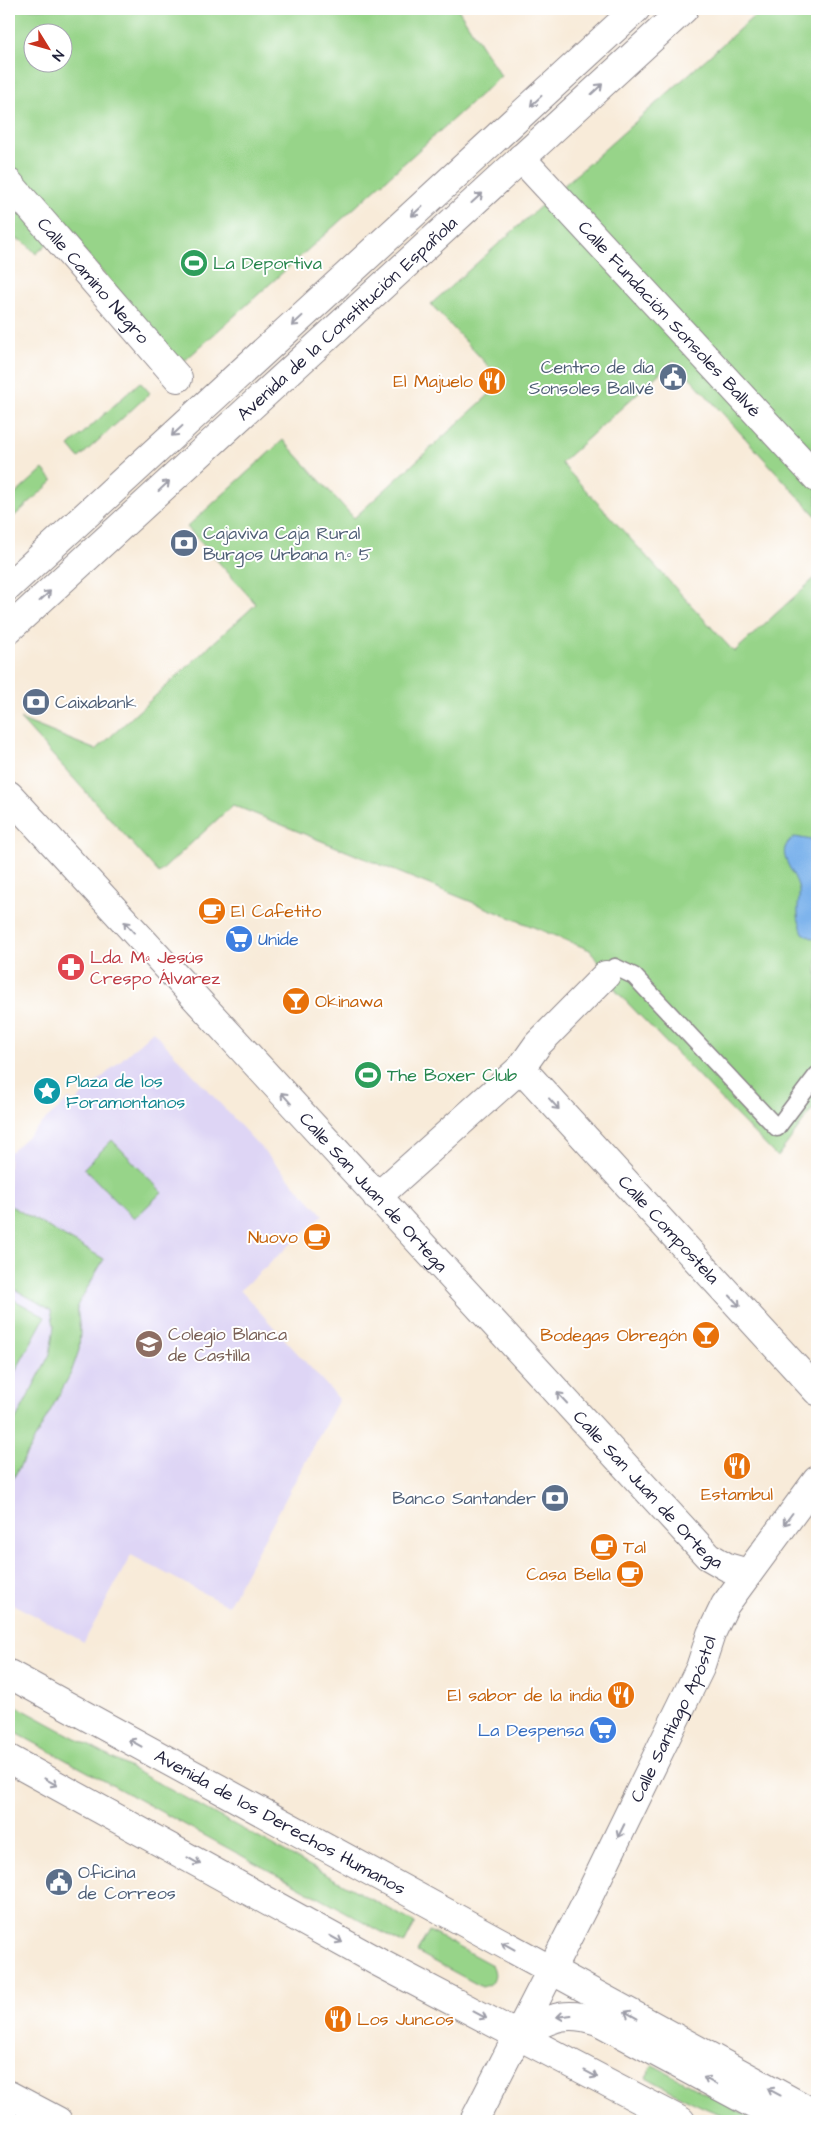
<svg xmlns="http://www.w3.org/2000/svg" width="826" height="2130" viewBox="0 0 826 2130" font-family="'Architects Daughter',sans-serif">
	<style>
		.built { fill: #ded5f5 }
		.green { fill: #97d489; stroke: #5c7b62; fill-rule: evenodd }
		.water { fill: #7eb4ec; stroke: #506b94 }
		.lines { fill: none; stroke-linecap: round; stroke-linejoin: round }
		.lane-casing { stroke: #8d868a; stroke-width: 19 }
		.street-casing { stroke: #8d868a; stroke-width: 30 }
		.secondary-casing { stroke: #8d868a; stroke-width: 30 }
		.highway-casing { stroke: #8d868a; stroke-width: 30 }
		.lane { stroke: #fff; stroke-width: 16 }
		.street { stroke: #fff; stroke-width: 28 }
		.secondary { stroke: #fff; stroke-width: 28 }
		.highway { stroke: #fff; stroke-width: 28 }
		.oneway { stroke: #9c9ca7 }
		.labels { text-anchor: middle; dominant-baseline: central; stroke-width: 4; stroke-linejoin: round; paint-order: stroke }
		.leisure-label { font-size: 18px; fill: #27864d; stroke: #fff; text-anchor: start }
		.street-label { font-size: 18px; fill: #22223b; stroke: #fff }
		.service-label { font-size: 18px; fill: #4e5e75; stroke: #fff; text-anchor: start }
		.food-label { font-size: 18px; fill: #c56008; stroke: #fff; text-anchor: end }
		.shop-label { font-size: 18px; fill: #366cbe; stroke: #fff; text-anchor: start }
		.health-label { font-size: 18px; fill: #be3a42; stroke: #fff; text-anchor: start }
		.culture-label { font-size: 18px; fill: #0d838f; stroke: #fff; text-anchor: start }
		.education-label { font-size: 18px; fill: #785e54; stroke: #fff; text-anchor: start }
	</style>
	<rect width="100%" height="100%" fill="#fff"/>
	<filter id="ink" filterUnits="userSpaceOnUse"><feTurbulence type="fractalNoise" baseFrequency=".02" numOctaves="2"/><feDisplacementMap in="SourceGraphic" scale="10" xChannelSelector="R" yChannelSelector="G"/><feConvolveMatrix kernelMatrix="1 2 1 2 8 2 1 2 1" color-interpolation-filters="sRGB"/></filter>
	<filter id="wash" filterUnits="userSpaceOnUse"><feTurbulence type="fractalNoise" baseFrequency=".0096" numOctaves="4" result="noise"/><feDisplacementMap in="SourceGraphic" scale="20" xChannelSelector="R" yChannelSelector="G"/><feGaussianBlur stdDeviation="1.12" result="paint"/><feColorMatrix in="noise" values="0 0 0 0 0 0 0 0 0 0 0 0 0 0 0 0 0 1.4 0 .05"/><feComposite in="paint" operator="in"/></filter>
	<g filter="url(#wash)">
		<rect width="100%" height="100%" fill="#f8ebd9"/>
		<path class="built" d="M153,1031l170,184 -83,75 99,109 -111,207 -97,-51 -47,87 -75,-40v-449l60,-54 5,4z"/>
		<g class="green">
			<path d="M9,9h449l43,67 -320,288 -172,-201zM32,32h30v30h-30z"/>
			<path d="M762,9h55v508l-143,-157 -113,103 173,189 83,-76v527l-40,54 -159,-164 -28,-43 -357,-145 -74,68 -139,-154 76,31 160,-146 -69,-77 96,-87 71,78 149,-136 -72,-78z"/>
			<path d="M9,197l39,46 -12,11c-9,-10 -14,-17 -27,-14z"/>
			<path d="M140,382l10,11 -71,65 -10,-12z"/>
			<path d="M43,469l10,12 -44,40v-21z"/>
			<path d="M112,1140l50,52 -28,27 -50,-51z"/>
			<path d="M9,1205l95,54 -27,47 3,26 -1,18 -8,23 -62,113v-53l41,-79 4,-28 -3,-16 -42,-24z"/>
			<path d="M9,1297l36,20 -36,66z"/>
			<path d="M9,1702l406,221 -11,21 -395,-215z"/>
			<path d="M429,1931l63,34c6,11 2,19 -10,22l-65,-35z"/>
			<path d="M653,2065l104,56c-37,0 -78,-26 -111,-44z"/>
		</g>
		<path class="water" d="M795,837l22,4v100l-14,-8c-2,-6 -5,-13 -5,-19 -1,-9 3,-20 0,-28 -5,-18 -26,-35 -3,-49z"/>
	</g>
	<g filter="url(#ink)">
		<g class="lines">
			<defs>
				<path id="lane" d="M606,975l9,-8 19,9 143,152 40,-53"/>
				<g id="street">
					<path id="s1" d="M521,158l296,320"/>
					<path id="s2" d="M9,183l169,195"/>
					<path id="s3" d="M9,795l699,761 19,11 21,6"/>
					<path id="s4" d="M521,1068l296,323"/>
					<path d="M377,1197l144,-129 17,-24 68,-69"/>
					<path d="M517,2035c33,-15 44,-26 81,-14l186,100"/>
					<path d="M9,2095l49,26"/>
					<path id="s5" d="M474,2121l113,-221 52,-107 61,-125 11,-34 14,-29 92,-125"/>
				</g>
				<g id="secondary">
					<path id="s6" d="M9,1674l808,441"/>
					<path d="M9,1759l369,203 303,159"/>
				</g>
				<g id="highway">
					<path d="M9,586l627,-577"/>
					<path id="s7" d="M9,629l675,-620"/>
				</g>
			</defs>
			<use href="#lane" class="lane-casing"/>
			<use href="#street" class="street-casing"/>
			<use href="#secondary" class="secondary-casing"/>
			<use href="#highway" class="highway-casing"/>
			<use href="#lane" class="lane"/>
			<use href="#street" class="street"/>
			<use href="#secondary" class="secondary"/>
			<use href="#highway" class="highway"/>
		</g>
		<defs><path id="oneway-shaft" d="M-6 0H5M1.5-3L5.5 0L1.5 3" fill="none" stroke-width="1.6" stroke-linecap="round" stroke-linejoin="round" transform="scale(1.25)"/></defs>
		<g class="oneway">
			<use href="#oneway-shaft" transform="translate(597 89) rotate(-43)"/>
			<use href="#oneway-shaft" transform="translate(536 101) rotate(137)"/>
			<use href="#oneway-shaft" transform="translate(477 198) rotate(-42)"/>
			<use href="#oneway-shaft" transform="translate(417 211) rotate(137)"/>
			<use href="#oneway-shaft" transform="translate(297 321) rotate(137)"/>
			<use href="#oneway-shaft" transform="translate(177 431) rotate(137)"/>
			<use href="#oneway-shaft" transform="translate(164 486) rotate(-43)"/>
			<use href="#oneway-shaft" transform="translate(45 596) rotate(-43)"/>
			<use href="#oneway-shaft" transform="translate(129 927) rotate(-132)"/>
			<use href="#oneway-shaft" transform="translate(286 1098) rotate(-132)"/>
			<use href="#oneway-shaft" transform="translate(554 1104) rotate(48)"/>
			<use href="#oneway-shaft" transform="translate(735 1301) rotate(47)"/>
			<use href="#oneway-shaft" transform="translate(562 1398) rotate(-133)"/>
			<use href="#oneway-shaft" transform="translate(788 1519) rotate(127)"/>
			<use href="#oneway-shaft" transform="translate(135 1743) rotate(-151)"/>
			<use href="#oneway-shaft" transform="translate(51 1782) rotate(29)"/>
			<use href="#oneway-shaft" transform="translate(621 1831) rotate(116)"/>
			<use href="#oneway-shaft" transform="translate(194 1861) rotate(29)"/>
			<use href="#oneway-shaft" transform="translate(336 1939) rotate(29)"/>
			<use href="#oneway-shaft" transform="translate(508 1946) rotate(-151)"/>
			<use href="#oneway-shaft" transform="translate(480 2015) rotate(28)"/>
			<use href="#oneway-shaft" transform="translate(631 2015) rotate(-151)"/>
			<use href="#oneway-shaft" transform="translate(564 2016) rotate(173)"/>
			<use href="#oneway-shaft" transform="translate(591 2074) rotate(28)"/>
			<use href="#oneway-shaft" transform="translate(710 2081) rotate(-152)"/>
			<use href="#oneway-shaft" transform="translate(774 2092) rotate(-152)"/>
		</g>
	</g>
	<defs>
		<symbol id="stadium-disc" viewBox="-11 -11 22 22"><circle r="9.5" fill="#2e9e5b" stroke="#fff"/><path d="M0-5a6.5 5 0 1 0 0 10a6.5 5 0 1 0 0-10ZM-3.5-1.8h7v3.6h-7Z" fill="#fff"/></symbol>
		<symbol id="civic-disc" viewBox="-11 -11 22 22"><circle r="9.5" fill="#5c6f8a" stroke="#fff"/><path d="M-.6-6.5H3V-4.5H.6V-3L4-1V1h2V6H-6V1h2V-1L-.6-3ZM-1.2 2.5V6h2.4V2.5Z" fill="#fff"/></symbol>
		<symbol id="restaurant-disc" viewBox="-11 -11 22 22"><circle r="9.5" fill="#e8710a" stroke="#fff"/><path d="M-5-6h1v4h1v-4h1v4h1v-4h1v5L-1.5 .5V6h-2V.5L-5-1ZM5-6V6H3V1.5H1.5Q1.5-4 5-6Z" fill="#fff"/></symbol>
		<symbol id="bank-disc" viewBox="-11 -11 22 22"><circle r="9.5" fill="#5c6f8a" stroke="#fff"/><path d="M-6-4H6V4H-6ZM0-2.3a2.3 2.3 0 1 0 0 4.6a2.3 2.3 0 1 0 0-4.6Z" fill="#fff"/></symbol>
		<symbol id="cafe-disc" viewBox="-11 -11 22 22"><circle r="9.5" fill="#e8710a" stroke="#fff"/><path d="M-5.5-4.5H6V0H3Q3 3.5 0 3.5H-2.5Q-5.5 3.5-5.5 0ZM3-3.2v2h1.7v-2ZM-6 4.5H4V6H-6Z" fill="#fff"/></symbol>
		<symbol id="supermarket-disc" viewBox="-11 -11 22 22"><circle r="9.5" fill="#3f7fe0" stroke="#fff"/><path d="M-6-5.5h2.5l.6 2H6L4.5 2H-2.5L-4.4-4H-6ZM-1.5 3.2a1.3 1.3 0 1 0 .1 0ZM3 3.2a1.3 1.3 0 1 0 .1 0Z" fill="#fff"/></symbol>
		<symbol id="pharmacy-disc" viewBox="-11 -11 22 22"><circle r="9.5" fill="#e0444e" stroke="#fff"/><path d="M-2-6h4v4h4v4h-4v4h-4v-4h-4v-4h4Z" fill="#fff"/></symbol>
		<symbol id="bar-disc" viewBox="-11 -11 22 22"><circle r="9.5" fill="#e8710a" stroke="#fff"/><path d="M-6-5H6L.8 .8V4.5H3.5V6h-7V4.5H-.8V.8Z" fill="#fff"/></symbol>
		<symbol id="sight-disc" viewBox="-11 -11 22 22"><circle r="9.5" fill="#0f9aa8" stroke="#fff"/><path d="M0-6L1.8-2.2L6-1.7L2.9 1.2L3.7 5.4L0 3.3L-3.7 5.4L-2.9 1.2L-6-1.7L-1.8-2.2Z" fill="#fff"/></symbol>
		<symbol id="school-disc" viewBox="-11 -11 22 22"><circle r="9.5" fill="#8d6e63" stroke="#fff"/><path d="M0-5L7-2L0 1L-7-2ZM-4 1L0 2.5L4 1V4Q0 6-4 4Z" fill="#fff"/></symbol>
	</defs>
	<g fill-rule="evenodd">
		<use href="#stadium-disc" x="178" y="247" width="32" height="32"/>
		<use href="#civic-disc" x="657" y="361" width="32" height="32"/>
		<use href="#restaurant-disc" x="476" y="365" width="32" height="32"/>
		<use href="#bank-disc" x="168" y="527" width="32" height="32"/>
		<use href="#bank-disc" x="20" y="686" width="32" height="32"/>
		<use href="#cafe-disc" x="196" y="895" width="32" height="32"/>
		<use href="#supermarket-disc" x="223" y="923" width="32" height="32"/>
		<use href="#pharmacy-disc" x="55" y="951" width="32" height="32"/>
		<use href="#bar-disc" x="280" y="985" width="32" height="32"/>
		<use href="#stadium-disc" x="352" y="1059" width="32" height="32"/>
		<use href="#sight-disc" x="31" y="1075" width="32" height="32"/>
		<use href="#cafe-disc" x="301" y="1221" width="32" height="32"/>
		<use href="#bar-disc" x="690" y="1319" width="32" height="32"/>
		<use href="#school-disc" x="133" y="1328" width="32" height="32"/>
		<use href="#restaurant-disc" x="721" y="1450" width="32" height="32"/>
		<use href="#bank-disc" x="539" y="1482" width="32" height="32"/>
		<use href="#cafe-disc" x="588" y="1531" width="32" height="32"/>
		<use href="#cafe-disc" x="614" y="1558" width="32" height="32"/>
		<use href="#restaurant-disc" x="605" y="1679" width="32" height="32"/>
		<use href="#supermarket-disc" x="587" y="1714" width="32" height="32"/>
		<use href="#civic-disc" x="43" y="1866" width="32" height="32"/>
		<use href="#restaurant-disc" x="322" y="2003" width="32" height="32"/>
	</g>
	<g class="labels">
		<g class="leisure-label">
			<text x="213" y="263">La Deportiva</text>
			<text x="387" y="1075">The Boxer Club</text>
		</g>
		<g class="street-label">
			<text stroke="none"><textPath href="#s2" startOffset="129">Calle Camino Negro</textPath></text>
			<text stroke="none"><textPath href="#s1" startOffset="219">Calle Fundación Sonsoles Ballvé</textPath></text>
			<text stroke="none"><textPath href="#s7" startOffset="459">Avenida de la Constitución Española</textPath></text>
			<text stroke="none"><textPath href="#s3" startOffset="539">Calle San Juan de Ortega</textPath></text>
			<text stroke="none"><textPath href="#s4" startOffset="219">Calle Compostela</textPath></text>
			<text stroke="none"><textPath href="#s3" startOffset="944">Calle San Juan de Ortega</textPath></text>
			<text stroke="none"><textPath href="#s5" startOffset="449">Calle Santiago Apóstol</textPath></text>
			<text stroke="none"><textPath href="#s6" startOffset="309">Avenida de los Derechos Humanos</textPath></text>
		</g>
		<g class="service-label">
			<text x="654" y="367" text-anchor="end">Centro de día<tspan x="654" dy="21">Sonsoles Ballvé</tspan></text>
			<text x="203" y="533">Cajaviva Caja Rural<tspan x="203" dy="21">Burgos Urbana n.º 5</tspan></text>
			<text x="55" y="702">Caixabank</text>
			<text x="536" y="1498" text-anchor="end">Banco Santander</text>
			<text x="78" y="1872">Oficina<tspan x="78" dy="21">de Correos</tspan></text>
		</g>
		<g class="food-label">
			<text x="473" y="381">El Majuelo</text>
			<text x="231" y="911" text-anchor="start">El Cafetito</text>
			<text x="315" y="1001" text-anchor="start">Okinawa</text>
			<text x="298" y="1237">Nuovo</text>
			<text x="687" y="1335">Bodegas Obregón</text>
			<text x="737" y="1494" text-anchor="middle">Estambul</text>
			<text x="623" y="1547" text-anchor="start">Tal</text>
			<text x="611" y="1574">Casa Bella</text>
			<text x="602" y="1695">El sabor de la india</text>
			<text x="357" y="2019" text-anchor="start">Los Juncos</text>
		</g>
		<g class="shop-label">
			<text x="258" y="939">Unide</text>
			<text x="584" y="1730" text-anchor="end">La Despensa</text>
		</g>
		<g class="health-label">
			<text x="90" y="957">Lda. Mª Jesús<tspan x="90" dy="21">Crespo Álvarez</tspan></text>
		</g>
		<g class="culture-label">
			<text x="66" y="1081">Plaza de los<tspan x="66" dy="21">Foramontanos</tspan></text>
		</g>
		<g class="education-label">
			<text x="168" y="1334">Colegio Blanca<tspan x="168" dy="21">de Castilla</tspan></text>
		</g>
	</g>
	<rect width="826" height="2130" fill="none" stroke="#fff" stroke-width="30"/>
	<g transform="translate(48 48) rotate(127)"><circle r="24" fill="#ffffff" stroke="#a7a7b1"/>
	<path d="M0-4L9 19L0 12L-9 19Z" fill="#c8321e"/>
	<text y="-8" font-size="14" font-weight="bold" text-anchor="middle" fill="#22223b">N</text>
	</g>
</svg>
